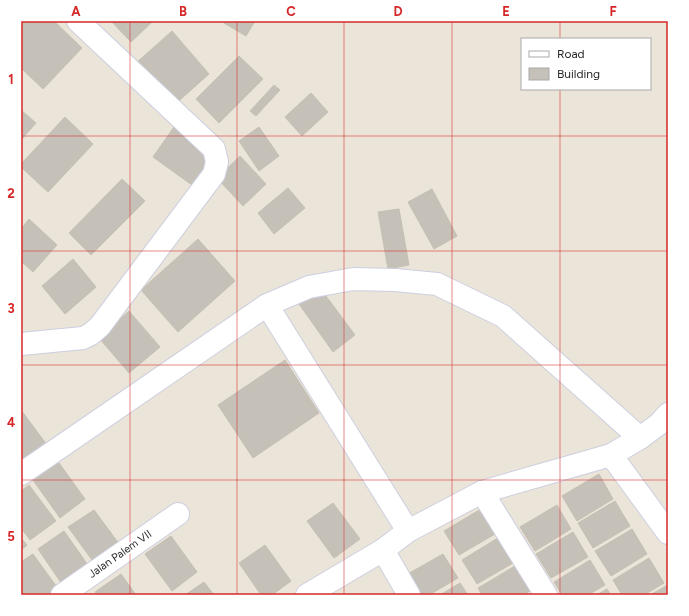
<svg xmlns="http://www.w3.org/2000/svg" width="689" height="616" viewBox="0 0 689 616" font-family="Figtree,sans-serif">
	<style>
		.building { fill: #c5c1b8; stroke: #c5c0b2 }
		.lines { fill: none; stroke-linecap: round; stroke-linejoin: round }
		.minor-casing { stroke: #cdcfe1; stroke-width: 24 }
		.minor { stroke: #fff; stroke-width: 22 }
		.grid { fill: none; stroke: #d62828; stroke-width: 1; stroke-opacity: 0.55 }
		.labels { text-anchor: middle; dominant-baseline: central; stroke-width: 3.5; stroke-linejoin: round; paint-order: stroke }
		.street-label { font-size: 11px; fill: #272727; stroke: #fff }
		.neatline { fill: none; stroke: #d62828; stroke-width: 1.5 }
		.grid-label { font-size: 13px; text-anchor: middle; font-weight: bold; fill: #d62828 }
	</style>
	<rect width="100%" height="100%" fill="#ebe4d8"/>
	<g class="building">
		<path d="M21,21h33l28,27 -39,41 -22,-21z"/>
		<path d="M111,21h42l-22,21z"/>
		<path d="M226,21h29l-9,15 -22,-13z"/>
		<path d="M172,31l37,43 -37,33 -37,-43z"/>
		<path d="M239,56l24,23 -44,44 -23,-24z"/>
		<path d="M274,85l6,5 -24,26 -6,-5z"/>
		<path d="M311,93l17,19 -26,24 -17,-19z"/>
		<path d="M21,110l15,13 -15,17z"/>
		<path d="M65,117l28,27 -45,48 -27,-25v-3z"/>
		<path d="M174,127l39,27 -21,31 -39,-28z"/>
		<path d="M259,127l20,29 -20,15 -20,-30z"/>
		<path d="M240,156l26,28 -23,22 -26,-28z"/>
		<path d="M122,179l23,22 -54,54 -22,-22z"/>
		<path d="M288,188l17,20 -31,26 -16,-21z"/>
		<path d="M432,189l25,47 -23,13 -26,-47z"/>
		<path d="M399,209l10,56 -21,4 -10,-57z"/>
		<path d="M29,219l28,26 -24,27 -12,-11v-32z"/>
		<path d="M198,239l37,42 -57,51 -37,-42z"/>
		<path d="M73,259l23,28 -31,27 -23,-28z"/>
		<path d="M320,288l35,47 -22,17 -34,-48z"/>
		<path d="M129,311l31,36 -31,26 -30,-35z"/>
		<path d="M285,360l34,53 -66,45 -35,-53z"/>
		<path d="M21,410l26,35 -26,19z"/>
		<path d="M59,463l26,36 -25,19 -27,-38z"/>
		<path d="M599,474l14,25 -36,22 -15,-25z"/>
		<path d="M29,485l27,36 -26,19 -9,-12v-37z"/>
		<path d="M615,501l15,25 -37,22 -15,-25z"/>
		<path d="M333,503l27,36 -26,19 -27,-37z"/>
		<path d="M557,505l14,24 -36,22 -15,-24z"/>
		<path d="M481,509l14,25 -36,21 -15,-24z"/>
		<path d="M94,510l26,35 -25,19 -27,-37z"/>
		<path d="M632,529l15,25 -36,22 -16,-25z"/>
		<path d="M64,531l26,37 -26,19 -26,-38z"/>
		<path d="M573,532l15,25 -37,21 -15,-24z"/>
		<path d="M171,536l26,36 -25,19 -27,-37z"/>
		<path d="M21,538l6,7 -6,5z"/>
		<path d="M498,538l15,25 -36,21 -15,-24z"/>
		<path d="M265,545l26,36 -19,14h-11l-22,-32z"/>
		<path d="M33,554l26,36 -7,5h-28l-3,-4v-29z"/>
		<path d="M443,554l15,24 -29,17h-11l-12,-20z"/>
		<path d="M649,558l15,25 -20,12h-22l-9,-15z"/>
		<path d="M590,560l15,25 -17,10h-26l-8,-13z"/>
		<path d="M515,566l15,25 -7,4h-41l-4,-7z"/>
		<path d="M121,574l15,21h-39l-2,-3z"/>
		<path d="M204,582l10,13h-29z"/>
		<path d="M460,583l8,12h-28z"/>
		<path d="M666,586l2,4v5h-18z"/>
		<path d="M607,589l4,6h-14z"/>
	</g>
	<g class="lines">
		<defs>
			<g id="minor">
				<path d="M267,305l141,226"/>
				<path d="M21,344l62,-6 8,-4 9,-8 114,-152 3,-12 -3,-13 -136,-128"/>
				<path d="M611,455l57,78"/>
				<path d="M21,474l246,-169 42,-18 44,-8 42,1 42,4 66,32 137,122"/>
				<path d="M482,492l64,103"/>
				<path d="M383,550l26,45"/>
				<path d="M62,595l116,-81"/>
				<path d="M307,595l76,-45 25,-19 74,-39 129,-37 29,-17 19,-14 9,-10"/>
			</g>
		</defs>
		<use href="#minor" class="minor-casing"/>
		<use href="#minor" class="minor"/>
	</g>
	<path class="grid" d="M130,21v574M237,21v574M344,21v574M452,21v574M560,21v18M560,89v506M21,136h647M21,251h647M21,365h647M21,480h647"/>
	<g class="labels">
		<g class="street-label">
			<text transform="translate(120 554) rotate(-35)">Jalan Palem VII</text>
		</g>
	</g>
	<rect width="689" height="616" fill="none" stroke="#ffffff" stroke-width="44"/>
	<rect x="521" y="38" width="130" height="52" fill="#ffffff" stroke="#a9a9a9"/>
	<rect x="529" y="51" width="20" height="6" fill="#ffffff" stroke="#a9a9a9"/>
	<text x="557" y="58" font-size="12" fill="#272727">Road</text>
	<rect x="529" y="68" width="20" height="12" fill="#c5c1b8" stroke="#a9a9a9"/>
	<text x="557" y="78" font-size="12" fill="#272727">Building</text>
	<rect x="22" y="22" width="645" height="572" class="neatline"/>
	<g class="grid-label">
		<text x="76" y="16">A</text>
		<text x="183" y="16">B</text>
		<text x="291" y="16">C</text>
		<text x="398" y="16">D</text>
		<text x="506" y="16">E</text>
		<text x="613" y="16">F</text>
		<text x="11" y="84">1</text>
		<text x="11" y="198">2</text>
		<text x="11" y="313">3</text>
		<text x="11" y="427">4</text>
		<text x="11" y="541">5</text>
	</g>
</svg>
